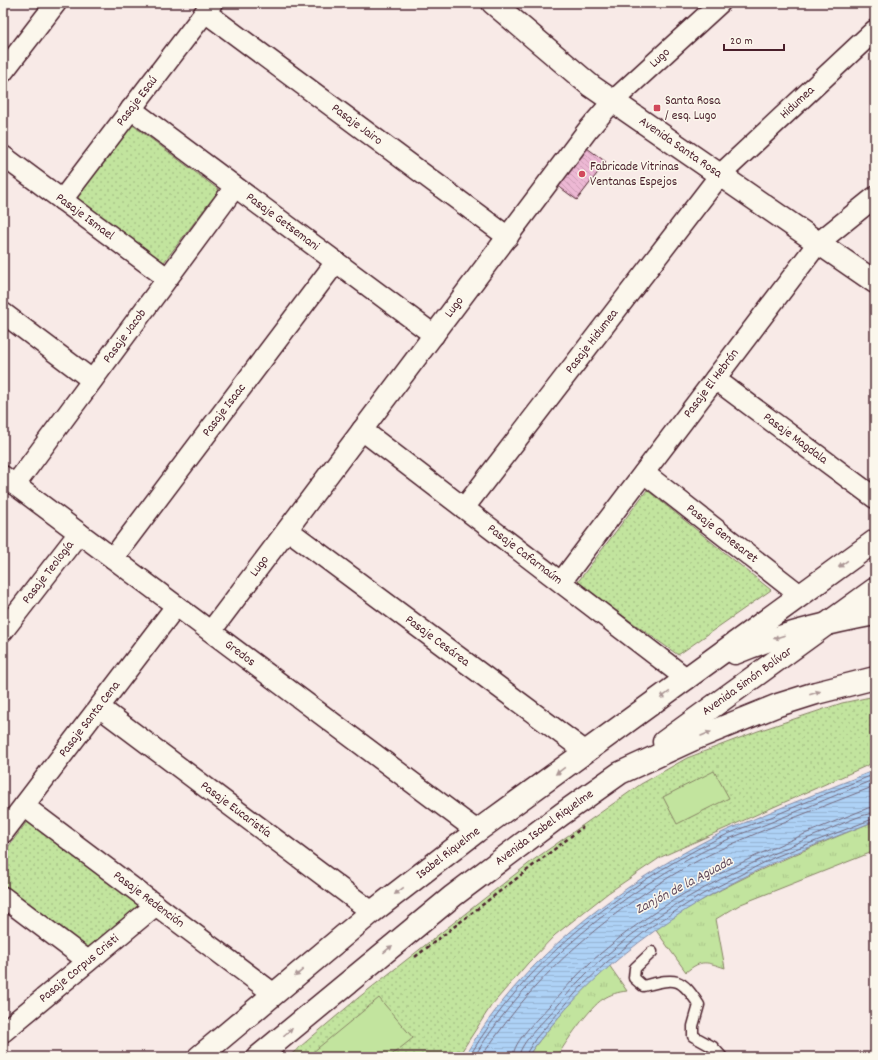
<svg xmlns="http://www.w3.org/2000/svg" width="878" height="1060" viewBox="0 0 878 1060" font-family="Dekko,sans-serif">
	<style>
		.grass { fill: url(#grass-tufts); stroke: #868264 }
		.park { fill: url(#park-dots); stroke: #868264 }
		.garden { fill: #c2e49e; stroke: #868264 }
		.water { fill: url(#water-rules); stroke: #868aa5 }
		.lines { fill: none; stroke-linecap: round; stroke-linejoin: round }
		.shore { stroke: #72677c; stroke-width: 1 }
		.building { fill: url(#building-back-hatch); stroke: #4a1f2b }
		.lane-casing { stroke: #4a1f2b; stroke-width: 13 }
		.street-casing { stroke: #4a1f2b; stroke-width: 23 }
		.secondary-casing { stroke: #4a1f2b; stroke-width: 25 }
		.path { stroke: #4a1f2b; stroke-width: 2.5; stroke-dasharray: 4 3; stroke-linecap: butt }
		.lane { stroke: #fbf7ec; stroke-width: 10 }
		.street { stroke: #fbf7ec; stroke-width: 20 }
		.secondary { stroke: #fbf7ec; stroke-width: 22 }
		.oneway { fill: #ab9695 }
		.poi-dot { fill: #d1495b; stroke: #fbf7ec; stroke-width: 1.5 }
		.labels { text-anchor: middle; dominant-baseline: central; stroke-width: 3; stroke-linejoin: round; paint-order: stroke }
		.street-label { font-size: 13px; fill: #4a1f2b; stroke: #fbf7ec }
		.poi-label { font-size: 13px; fill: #4a1f2b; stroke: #fbf7ec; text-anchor: start }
		.water-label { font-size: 14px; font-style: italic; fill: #634c5e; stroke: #fbf7ec }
	</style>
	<defs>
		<pattern id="grass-tufts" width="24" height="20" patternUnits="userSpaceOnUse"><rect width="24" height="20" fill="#c2e49e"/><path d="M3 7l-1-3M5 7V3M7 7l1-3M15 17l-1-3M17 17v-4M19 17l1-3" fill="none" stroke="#a8c388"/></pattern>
		<pattern id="park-dots" width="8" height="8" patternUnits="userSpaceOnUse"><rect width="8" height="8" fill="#c2e49e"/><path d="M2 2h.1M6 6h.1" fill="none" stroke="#a8c388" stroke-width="1.8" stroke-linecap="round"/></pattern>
		<pattern id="water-rules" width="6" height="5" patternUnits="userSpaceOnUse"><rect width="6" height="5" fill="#aed2f6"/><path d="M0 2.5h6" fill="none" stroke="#97b4d3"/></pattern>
		<pattern id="building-back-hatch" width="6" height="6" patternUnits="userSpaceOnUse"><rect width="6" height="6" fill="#edb8d4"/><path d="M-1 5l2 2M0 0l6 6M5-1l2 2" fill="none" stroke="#cd9eb6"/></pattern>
	</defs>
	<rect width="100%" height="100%" fill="#f8eae7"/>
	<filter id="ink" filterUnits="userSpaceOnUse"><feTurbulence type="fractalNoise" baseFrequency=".025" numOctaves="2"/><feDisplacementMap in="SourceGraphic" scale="8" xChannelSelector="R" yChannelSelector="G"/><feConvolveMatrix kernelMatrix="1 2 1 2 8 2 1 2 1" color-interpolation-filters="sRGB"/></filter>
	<g filter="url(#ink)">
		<g class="grass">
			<path d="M875,821v30l-134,53 -25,15 9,49c-19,-6 -23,-9 -39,4l-31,-43c70,-47 142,-76 220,-108z"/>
			<path d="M609,965l18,26c-9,1 -16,3 -24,8 -13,8 -38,44 -46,58h-30c24,-33 52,-64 82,-92z"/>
		</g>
		<g class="park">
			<path d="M130,123l89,67 -58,76 -89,-66z"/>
			<path d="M647,490l124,100 -93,65 -101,-72z"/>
			<path d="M875,696v66l-214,95 -53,36 -53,42 -27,28 -37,43 -33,51h-170l70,-59 174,-137 109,-77 46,-26 71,-27 84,-28z"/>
			<path d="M28,820l112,85 -56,48 -81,-62v-37z"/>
		</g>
		<g class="garden">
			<path d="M714,771l15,27 -52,26 -14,-27z"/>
			<path d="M379,998l34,40 -24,19h-82z"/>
		</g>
		<path class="water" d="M875,770v51c-33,13 -66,26 -98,40 -100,46 -185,106 -250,196h-63c57,-97 150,-169 249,-220 17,-9 37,-16 55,-24 36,-14 71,-29 107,-43z"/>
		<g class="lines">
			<g class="shore">
				<path d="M469,1057c54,-93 151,-170 246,-217 18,-9 38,-16 56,-23 35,-15 69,-29 104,-43"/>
				<path d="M474,1057c55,-90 150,-168 244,-213 18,-9 37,-15 56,-23 34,-14 67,-28 101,-42"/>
				<path d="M481,1057c17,-24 34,-48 54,-70 49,-54 120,-107 186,-138 50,-23 103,-43 154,-63"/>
				<path d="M513,1057c0,-16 26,-39 36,-51 17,-18 32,-36 51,-52 80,-69 171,-107 268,-146l7,-1"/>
				<path d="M519,1057c0,-12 21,-32 29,-41 11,-11 20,-23 30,-34 66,-68 152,-111 238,-147 14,-5 45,-22 59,-22"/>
				<path d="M524,1057l12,-19 46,-52 25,-24 45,-36 51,-32 72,-37 100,-39"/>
			</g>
		</g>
		<path class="building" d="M587,148l19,14 -29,38 -19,-14z"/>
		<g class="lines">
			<defs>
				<path id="lane" d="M652,952l-17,16 -1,10 9,8c33,-8 37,-10 56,19l-6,21v10l20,11 9,10"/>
				<g id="street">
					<path id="s1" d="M205,12l303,225"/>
					<path d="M3,72l53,-69"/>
					<path id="s2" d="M131,109l303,226"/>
					<path id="s3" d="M3,156l164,122"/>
					<path id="s4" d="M62,200l150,-197"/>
					<path d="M3,313l89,67"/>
					<path id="s5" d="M715,379l160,119"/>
					<path id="s6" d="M362,430l325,249"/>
					<path id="s7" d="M644,473l156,122"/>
					<path id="s8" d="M3,476l474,355"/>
					<path id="s9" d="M15,485l220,-298"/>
					<path id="s10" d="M464,508l256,-333 155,-145"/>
					<path id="s11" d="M288,530l298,222"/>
					<path id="s12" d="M113,558l223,-296"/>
					<path id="s13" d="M561,582l257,-339 57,-46"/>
					<path id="s14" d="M3,631l76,-98"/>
					<path id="s15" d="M211,631l376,-500 26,-30 107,-98"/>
					<path id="s16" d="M99,707l273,205"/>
					<path id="s17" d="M24,806l250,188"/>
					<path id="s18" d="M3,833l173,-227"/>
					<path d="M3,897l85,64"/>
					<path id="s19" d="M3,1032l153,-127"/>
				</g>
				<g id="secondary">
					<path id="s20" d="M493,3l98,83 284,196"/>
					<path d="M735,653c45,-19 92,-30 140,-39"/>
					<path id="s21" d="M664,742l211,-153"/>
					<path id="s22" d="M199,1057l173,-145 105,-81 398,-290"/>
					<path id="s23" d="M258,1057l195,-161 109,-82 58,-41 74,-34 84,-34 38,-12 59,-15"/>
				</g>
			</defs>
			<use href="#lane" class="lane-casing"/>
			<use href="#street" class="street-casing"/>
			<use href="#secondary" class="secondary-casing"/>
			<path class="path" d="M415,957l168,-130"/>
			<use href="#lane" class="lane"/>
			<use href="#street" class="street"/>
			<use href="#secondary" class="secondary"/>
		</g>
		<defs><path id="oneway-solid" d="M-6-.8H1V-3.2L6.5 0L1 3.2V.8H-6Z"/></defs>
		<g class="oneway">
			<use href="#oneway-solid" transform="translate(843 564) rotate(144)"/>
			<use href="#oneway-solid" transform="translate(779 637) rotate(162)"/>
			<use href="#oneway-solid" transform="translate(815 693) rotate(-17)"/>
			<use href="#oneway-solid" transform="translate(665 695) rotate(144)"/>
			<use href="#oneway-solid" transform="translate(706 734) rotate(-23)"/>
			<use href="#oneway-solid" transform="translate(560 771) rotate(144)"/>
			<use href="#oneway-solid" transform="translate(399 891) rotate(143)"/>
			<use href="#oneway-solid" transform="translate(388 949) rotate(-39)"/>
			<use href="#oneway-solid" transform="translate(299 973) rotate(140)"/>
			<use href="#oneway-solid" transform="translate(288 1032) rotate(-39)"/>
		</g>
	</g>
	<g class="poi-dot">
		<rect x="653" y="104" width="8" height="8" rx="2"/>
		<circle cx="582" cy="174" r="4"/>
	</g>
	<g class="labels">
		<g class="street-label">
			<text stroke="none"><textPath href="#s15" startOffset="729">Lugo</textPath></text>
			<text stroke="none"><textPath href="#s4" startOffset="124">Pasaje Esaú</textPath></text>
			<text stroke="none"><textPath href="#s10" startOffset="526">Hidumea</textPath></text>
			<text stroke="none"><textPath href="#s1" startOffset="189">Pasaje Jairo</textPath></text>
			<text stroke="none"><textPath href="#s20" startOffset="237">Avenida Santa Rosa</textPath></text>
			<text stroke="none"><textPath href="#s3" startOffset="102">Pasaje Ismael</textPath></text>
			<text stroke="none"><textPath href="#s2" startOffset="189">Pasaje Getsemani</textPath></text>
			<text stroke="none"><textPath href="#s15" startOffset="405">Lugo</textPath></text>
			<text stroke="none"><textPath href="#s9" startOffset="185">Pasaje Jacob</textPath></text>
			<text stroke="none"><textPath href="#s10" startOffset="210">Pasaje Hidumea</textPath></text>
			<text stroke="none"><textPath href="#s13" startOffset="249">Pasaje El Hebrón</textPath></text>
			<text stroke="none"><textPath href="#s12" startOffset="185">Pasaje Isaac</textPath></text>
			<text stroke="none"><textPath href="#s5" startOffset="100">Pasaje Magdala</textPath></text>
			<text stroke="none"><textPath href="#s7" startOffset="99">Pasaje Genesaret</textPath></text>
			<text stroke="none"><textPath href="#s6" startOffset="205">Pasaje Cafarnaúm</textPath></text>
			<text stroke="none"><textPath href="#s15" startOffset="81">Lugo</textPath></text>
			<text stroke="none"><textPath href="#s14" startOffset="74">Pasaje Teología</textPath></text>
			<text stroke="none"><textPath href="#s11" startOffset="186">Pasaje Cesárea</textPath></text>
			<text stroke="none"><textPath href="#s8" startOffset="296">Gredos</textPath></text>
			<text stroke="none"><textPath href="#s21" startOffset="103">Avenida Simón Bolívar</textPath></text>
			<text stroke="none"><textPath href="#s18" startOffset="143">Pasaje Santa Cena</textPath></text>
			<text stroke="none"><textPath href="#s16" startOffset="171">Pasaje Eucaristía</textPath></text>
			<text stroke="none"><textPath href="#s23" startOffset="367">Avenida Isabel Riquelme</textPath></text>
			<text stroke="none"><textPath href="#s22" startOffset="322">Isabel Riquelme</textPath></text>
			<text stroke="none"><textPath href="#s17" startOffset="156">Pasaje Redención</textPath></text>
			<text stroke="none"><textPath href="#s19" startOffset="99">Pasaje Corpus Cristi</textPath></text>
		</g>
		<g class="poi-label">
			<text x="665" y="101">Santa Rosa<tspan x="665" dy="15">/ esq. Lugo</tspan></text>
			<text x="590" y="167">Fabricade Vitrinas<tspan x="590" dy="15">Ventanas Espejos</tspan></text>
		</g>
		<g class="water-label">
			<text transform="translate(684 886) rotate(-28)">Zanjón de la Aguada</text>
		</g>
	</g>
	<rect width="878" height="1060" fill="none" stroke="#fbf7ec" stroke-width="16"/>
	<rect x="8" y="8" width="862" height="1044" fill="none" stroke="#4a1f2b" stroke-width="1.5" filter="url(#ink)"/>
	<path d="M724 44v6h60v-6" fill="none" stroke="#4a1f2b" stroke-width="2"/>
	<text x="730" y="44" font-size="12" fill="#4a1f2b" stroke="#fbf7ec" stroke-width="3" paint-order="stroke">20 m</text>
</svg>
